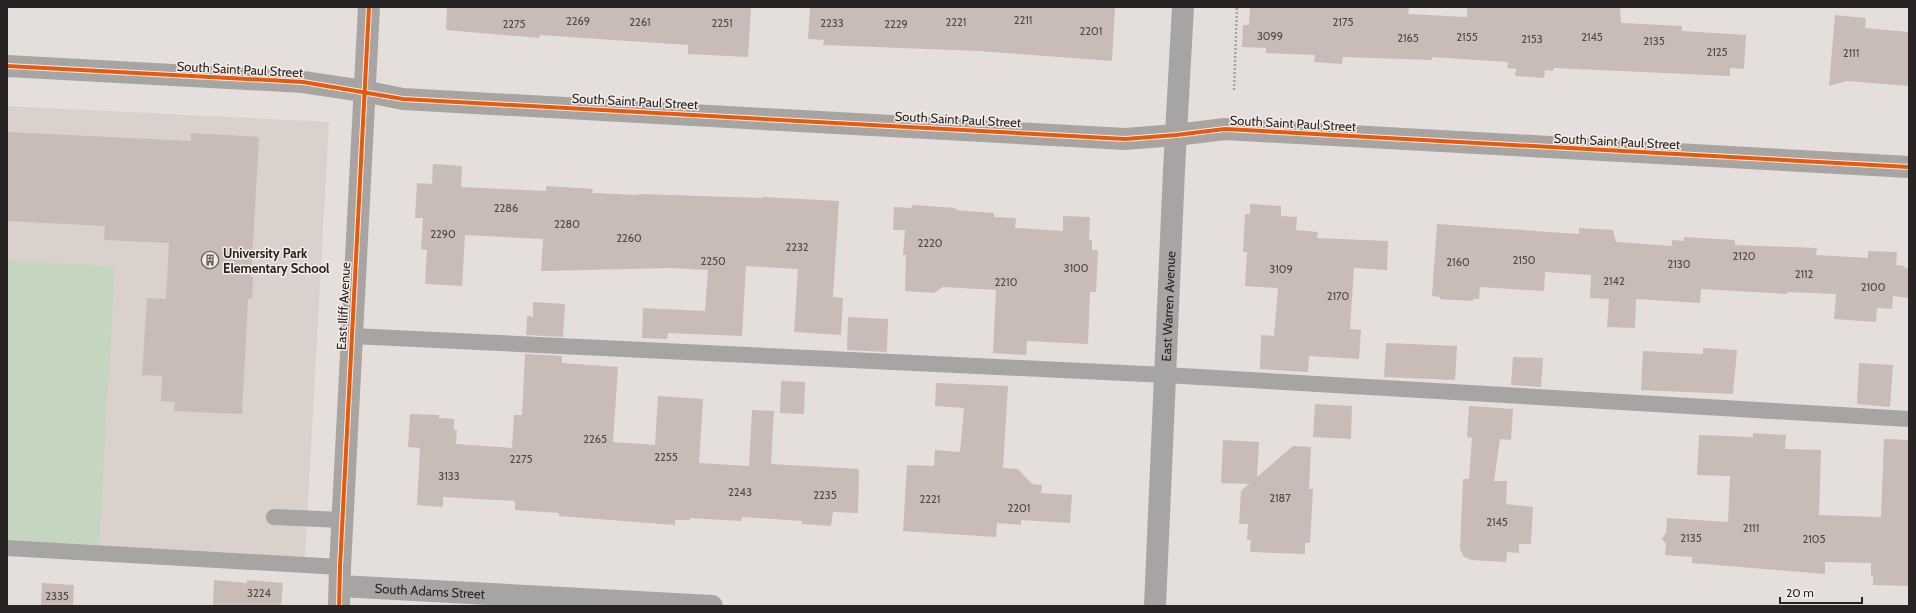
<svg xmlns="http://www.w3.org/2000/svg" width="1916" height="613" viewBox="0 0 1916 613" font-family="Cabin,sans-serif">
	<style>
		.built { fill: #dbd1cc }
		.green { fill: #c4d5c0 }
		.building { fill: #c9bbb5 }
		.lines { fill: none; stroke-linecap: round; stroke-linejoin: round }
		.path { stroke: #a7a4a2; stroke-width: 2.5; stroke-dasharray: 2 2; stroke-linecap: butt }
		.lane { stroke: #a7a5a4; stroke-width: 16 }
		.street { stroke: #a7a5a4; stroke-width: 22 }
		.secondary { stroke: #a7a4a2; stroke-width: 22 }
		.cycleway-casing { stroke: #f4ece7; stroke-width: 6 }
		.cycleway { stroke: #e8590c; stroke-width: 4 }
		.labels { text-anchor: middle; dominant-baseline: central; stroke-width: 3; stroke-linejoin: round; paint-order: stroke }
		.number-label { font-size: 11px; fill: #504a48 }
		.street-label { font-size: 13px; fill: #272423; stroke: #f4ece7 }
		.poi-label { font-size: 13px; font-weight: bold; fill: #272423; stroke: #f4ece7; text-anchor: start }
	</style>
	<rect width="100%" height="100%" fill="#e4dfdd"/>
	<path class="built" d="M7,106l322,16 -24,435 -298,-17z"/>
	<path class="green" d="M7,260l108,7 -16,277 -92,-4z"/>
	<g class="building">
		<path d="M447,7h304l-3,50 -60,-3v-9l-148,-10 -1,3 -93,-8z"/>
		<path d="M810,7h305l-3,54 -133,-10 -156,-6 1,-5 -16,-1z"/>
		<path d="M1250,7h159l-1,7 59,3v-10h153l1,16 61,3v5l64,4 -2,34 -14,-1v8l-176,-8 -1,3 -8,-1 -1,8 -29,-2 1,-7 -9,-1 1,-6 -76,-5v3l-89,-3 -1,7 -28,-2 1,-7 -49,-2v-5l-24,-1 1,-22h6z"/>
		<path d="M1835,15l31,3 -1,10 44,4v54l-62,-5 -18,5z"/>
		<path d="M7,132l184,9v-8l68,4 -8,140h2l-1,22h-4l-6,115 -68,-3 1,-9 -14,-1 1,-25 -20,-1 5,-77 19,1 3,-56 -65,-3 1,-14 -98,-5z"/>
		<path d="M433,164l29,2 -1,21 85,4v-5l47,3 -1,4 47,2v-1l123,4 1,-1 76,4 -6,96 10,1 -2,37 -47,-3 4,-63 -52,-3 -4,70 -74,-3 -1,6 -25,-1 1,-30 62,3 3,-41 -38,-2 -129,3 2,-32 -78,-4 -3,51 -37,-2 2,-34 -6,-1 2,-31h-8l2,-35 15,1z"/>
		<path d="M1250,204l31,2v10l16,1 -1,13 22,2 -1,6 71,3 -1,29 -33,-2 -4,61 11,1 -2,29 -50,-3 -1,16 -48,-3 1,-34 13,1 4,-48 -33,-2 2,-34h-4l2,-38h5z"/>
		<path d="M912,205l44,3 -1,2 39,3v4l22,1 -1,10 48,3v-15l27,1 -1,23h3v10h6l-2,42h-6l-2,52 -61,-3 -1,14 -33,-2 3,-63 -53,-3 -9,6 -29,-2 1,-36h-3l2,-25h-12l1,-23 18,1z"/>
		<path d="M1437,224l142,10v-6l34,2 3,12 56,4v-6l12,1v-4l51,3v5l82,3 -1,7 52,3v-7l29,1 -1,13 9,1 -1,2 5,1v29l-16,-2 -1,13 -15,-1 -1,14 -42,-3 2,-25 -49,-2v2l-86,-5 -1,14 -64,-4 -1,29 -28,-1 2,-28 -19,-1 1,-23 -46,-3 -1,19 -64,-4 -1,12h-6v2l-33,-2v-2l-8,-1z"/>
		<path d="M533,302l32,2 -2,33 -37,-2 1,-19 6,1z"/>
		<path d="M848,317l40,2 -1,33 -40,-2z"/>
		<path d="M1386,343l71,3 -2,34 -71,-3z"/>
		<path d="M1703,348l34,2 -4,44 -92,-4 2,-39 60,3z"/>
		<path d="M525,354l37,2v7l56,4 -5,75 42,3 3,-49 45,3 -4,64 50,3 3,-56 22,1 -3,53 88,5 -1,44 -25,-1 -2,14 -29,-2v-3l-60,-4 -1,4 -51,-3v2h-15v5l-116,-9v-3l-44,-3v-9l-72,-4v10l-26,-2 3,-57 -12,-1 2,-33 29,1v3l15,1v11h3l-1,14 56,4 2,-33h8z"/>
		<path d="M1513,357l30,1 -2,29 -30,-2z"/>
		<path d="M1859,363l34,2 -3,42 -33,-3z"/>
		<path d="M781,381l24,1 -1,32 -24,-1z"/>
		<path d="M936,383l72,3 -5,82 15,1 14,15 10,1 -1,8 31,2 -2,28 -49,-3v5l-24,-2 -1,14 -93,-6 4,-66 27,1 1,-16 25,2 4,-44 -29,-2z"/>
		<path d="M1315,404l37,2 -1,33 -38,-2z"/>
		<path d="M1469,406l44,3 -2,31 -11,-1 -6,42h13l-1,23 27,3 -2,37h-12v9l-12,-1 -1,10 -34,-2 -8,-3 -4,-8 3,-70h6l3,-41 -5,-1z"/>
		<path d="M1753,433l33,2 -1,14 36,1 -2,65 62,2 3,-78 25,1v146l-36,-1v-9h-2v-13l-46,-1v12l-133,-11v-6l-27,-2 1,-11 -4,-5 4,-6 1,-15 61,4 2,-46 -33,-1 2,-40 54,2z"/>
		<path d="M1223,440l36,2 -2,35 36,-31 18,1 -2,42h4l-3,54h-5v11l-55,-2 1,-12h-4l1,-16h-9l2,-33 8,-7 -28,-1z"/>
		<path d="M214,580l33,3v-3l36,3 -2,23h-68z"/>
		<path d="M42,583l32,2 -1,21h-32z"/>
	</g>
	<g class="lines">
		<path class="path" d="M1234,90l3,-83"/>
		<g class="lane">
			<path d="M352,336l813,39 744,44"/>
			<path d="M274,517l68,3"/>
			<path d="M7,548l333,19"/>
		</g>
		<g class="street">
			<path d="M7,66l296,16 60,9"/>
			<path id="s1" d="M340,586l372,20"/>
			<path id="s2" d="M1155,606l19,-436 9,-163"/>
		</g>
		<g class="secondary">
			<path d="M363,91l40,8 722,40 51,-4 49,-6 684,38"/>
			<path d="M339,606l1,-39 29,-560"/>
		</g>
		<defs>
			<g id="cycleway">
				<path d="M7,66l296,16 100,17 722,40 51,-4 49,-6 684,38"/>
				<path d="M339,606l1,-39 29,-560"/>
			</g>
		</defs>
		<use href="#cycleway" class="cycleway-casing"/>
		<use href="#cycleway" class="cycleway"/>
	</g>
	<defs>
		<symbol id="building-ring" viewBox="-11 -11 22 22"><circle r="9.5" fill="#f4ece7" stroke="#696564" stroke-width="1.5"/><path d="M-4-6H4V6H1V3H-1V6H-4ZM-2.5-4.3h1.7v1.8h-1.7ZM.8-4.3h1.7v1.8H.8ZM-2.5-1h1.7V.8h-1.7ZM.8-1h1.7V.8H.8Z" fill="#696564"/></symbol>
	</defs>
	<g fill-rule="evenodd">
		<use href="#building-ring" x="200" y="250" width="20" height="20"/>
	</g>
	<g class="labels">
		<g class="number-label">
			<text x="1023" y="20">2211</text>
			<text x="578" y="21">2269</text>
			<text x="640" y="22">2261</text>
			<text x="956" y="22">2221</text>
			<text x="1343" y="22">2175</text>
			<text x="722" y="23">2251</text>
			<text x="832" y="23">2233</text>
			<text x="514" y="24">2275</text>
			<text x="896" y="24">2229</text>
			<text x="1091" y="31">2201</text>
			<text x="1270" y="36">3099</text>
			<text x="1467" y="37">2155</text>
			<text x="1592" y="37">2145</text>
			<text x="1408" y="38">2165</text>
			<text x="1532" y="39">2153</text>
			<text x="1654" y="41">2135</text>
			<text x="1717" y="52">2125</text>
			<text x="1851" y="53">2111</text>
			<text x="506" y="208">2286</text>
			<text x="567" y="224">2280</text>
			<text x="443" y="234">2290</text>
			<text x="629" y="238">2260</text>
			<text x="930" y="243">2220</text>
			<text x="797" y="247">2232</text>
			<text x="1744" y="256">2120</text>
			<text x="1524" y="260">2150</text>
			<text x="713" y="261">2250</text>
			<text x="1458" y="262">2160</text>
			<text x="1679" y="264">2130</text>
			<text x="1076" y="268">3100</text>
			<text x="1281" y="269">3109</text>
			<text x="1804" y="274">2112</text>
			<text x="1614" y="281">2142</text>
			<text x="1006" y="282">2210</text>
			<text x="1873" y="287">2100</text>
			<text x="1338" y="296">2170</text>
			<text x="595" y="439">2265</text>
			<text x="666" y="457">2255</text>
			<text x="521" y="459">2275</text>
			<text x="449" y="476">3133</text>
			<text x="740" y="492">2243</text>
			<text x="825" y="495">2235</text>
			<text x="1280" y="498">2187</text>
			<text x="930" y="499">2221</text>
			<text x="1019" y="508">2201</text>
			<text x="1497" y="522">2145</text>
			<text x="1751" y="528">2111</text>
			<text x="1691" y="538">2135</text>
			<text x="1814" y="539">2105</text>
			<text x="259" y="593">3224</text>
			<text x="57" y="596">2335</text>
		</g>
		<g class="street-label">
			<text transform="translate(240 69) rotate(3)">South Saint Paul Street</text>
			<text transform="translate(635 101) rotate(3)">South Saint Paul Street</text>
			<text transform="translate(958 119) rotate(3)">South Saint Paul Street</text>
			<text transform="translate(1293 123) rotate(3)">South Saint Paul Street</text>
			<text transform="translate(1617 141) rotate(3)">South Saint Paul Street</text>
			<text transform="translate(343 306) rotate(-87)">East Iliff Avenue</text>
			<text stroke="none"><textPath href="#s2" startOffset="300">East Warren Avenue</textPath></text>
			<text stroke="none"><textPath href="#s1" startOffset="90">South Adams Street</textPath></text>
		</g>
		<g class="poi-label">
			<text x="223" y="253">University Park<tspan x="223" dy="15">Elementary School</tspan></text>
		</g>
	</g>
	<rect width="1916" height="613" fill="none" stroke="#272423" stroke-width="16"/>
	<path d="M1780 597v6h82v-6" fill="none" stroke="#272423" stroke-width="2"/>
	<text x="1786" y="597" font-size="12" fill="#272423" stroke="#f4ece7" stroke-width="3" paint-order="stroke">20 m</text>
</svg>
